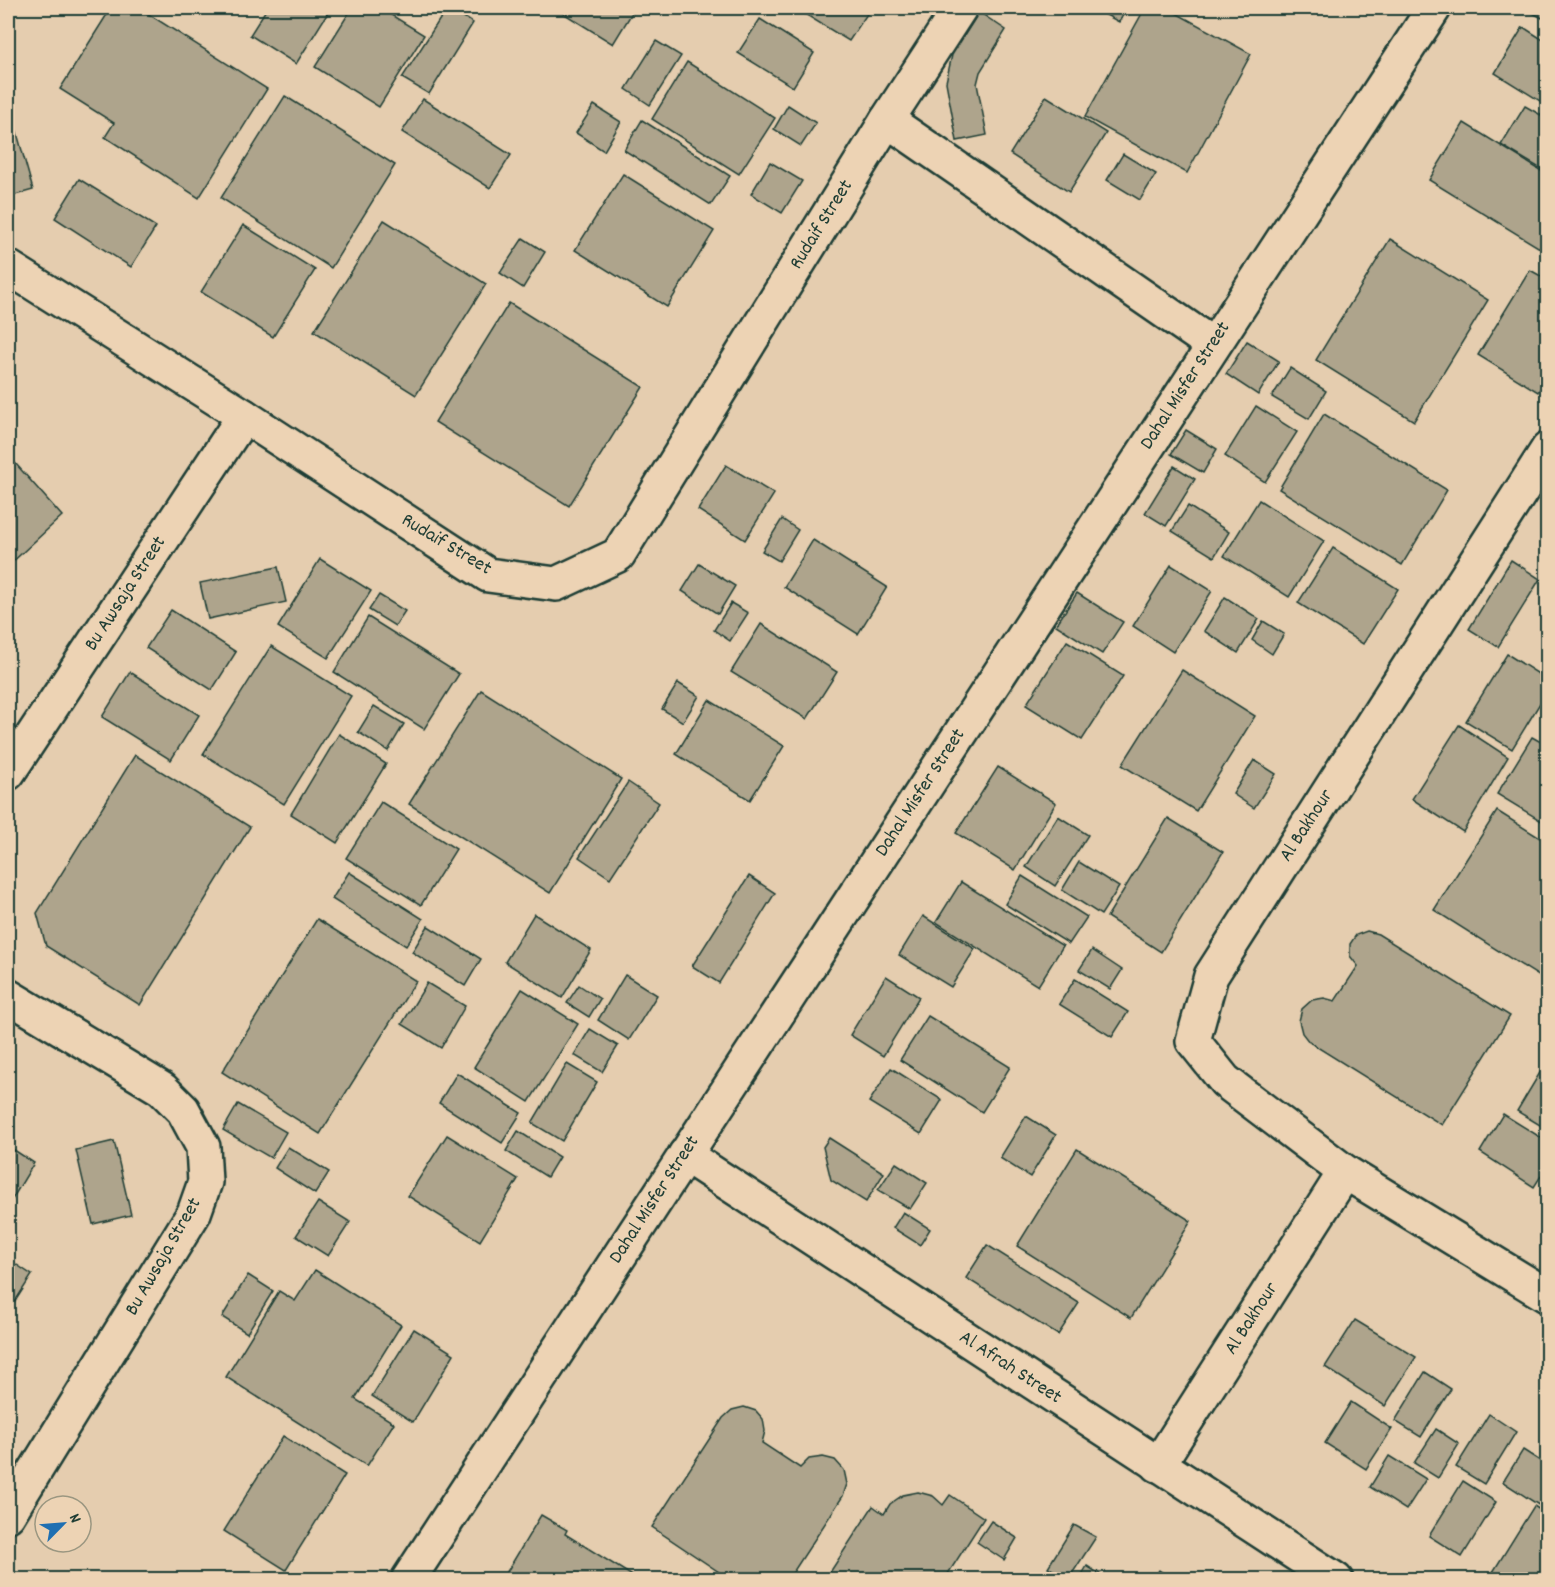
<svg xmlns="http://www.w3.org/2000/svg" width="1555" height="1587" viewBox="0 0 1555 1587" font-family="Dekko,sans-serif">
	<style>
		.building { fill: #aea48c; stroke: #1f3d34; stroke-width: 1.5 }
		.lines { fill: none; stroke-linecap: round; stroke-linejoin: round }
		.minor-casing { stroke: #1f3d34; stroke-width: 38 }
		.minor { stroke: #edd3b4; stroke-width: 33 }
		.labels { text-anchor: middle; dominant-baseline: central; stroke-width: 4.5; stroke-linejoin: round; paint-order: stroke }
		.street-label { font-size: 20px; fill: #1f3d34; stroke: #edd3b4 }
	</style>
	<rect width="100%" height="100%" fill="#e5cdaf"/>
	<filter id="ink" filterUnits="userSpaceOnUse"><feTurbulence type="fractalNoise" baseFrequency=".0167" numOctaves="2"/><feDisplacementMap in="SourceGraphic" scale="12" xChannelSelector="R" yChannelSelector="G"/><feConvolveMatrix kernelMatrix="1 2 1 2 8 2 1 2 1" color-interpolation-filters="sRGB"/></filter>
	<g filter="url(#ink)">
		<g class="building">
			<path d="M111,8h28l128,81 -68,109 -94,-61 9,-14 -54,-34z"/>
			<path d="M267,8h64l-35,56 -46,-29z"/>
			<path d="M352,8h28l44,27 -45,72 -64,-40z"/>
			<path d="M447,8h3l23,15 -44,71 -27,-16z"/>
			<path d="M555,8h80l-22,36z"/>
			<path d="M795,8h76l-22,33z"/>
			<path d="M1093,8h34l-8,14z"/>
			<path d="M1145,8h22l84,46 -64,119 -102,-56z"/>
			<path d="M1523,8h25v13z"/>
			<path d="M979,12l27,18 -26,42 -3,12 10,51 -30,6 -11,-59 6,-27z"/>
			<path d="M760,19l54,34 -21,34 -55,-34z"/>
			<path d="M1523,27l25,16v63l-53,-33z"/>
			<path d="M656,41l25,15 -31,49 -24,-16z"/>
			<path d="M687,62l88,56 -36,56 -87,-55z"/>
			<path d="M285,96l110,69 -64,103 -110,-70z"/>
			<path d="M1046,96l60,37 -37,59 -59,-38z"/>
			<path d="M423,99l88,56 -21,33 -88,-56z"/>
			<path d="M594,105l27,17 -17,29 -28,-18z"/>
			<path d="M788,105l28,18 -15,23 -27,-17z"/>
			<path d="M1525,106l23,13v54l-47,-28z"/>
			<path d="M12,115l21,75 -25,7v-81z"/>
			<path d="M642,120l88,56 -19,29 -87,-55z"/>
			<path d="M1464,123l84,52v68l-5,7 -114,-70z"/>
			<path d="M1123,154l33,20 -16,26 -33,-20z"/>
			<path d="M770,162l32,19 -20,32 -31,-19z"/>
			<path d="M623,174l91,57 -47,76 -92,-57z"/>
			<path d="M79,179l77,48 -25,40 -76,-49z"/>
			<path d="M384,220l102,64 -70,111 -102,-64z"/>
			<path d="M243,225l72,45 -42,67 -72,-45z"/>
			<path d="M523,238l22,14 -22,36 -23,-15z"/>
			<path d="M1390,239l98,61 -74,121 -98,-61z"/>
			<path d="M1530,270l18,10v97l-10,15 -60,-37z"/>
			<path d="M509,303l134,84 -74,119 -134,-84z"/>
			<path d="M1247,341l32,20 -21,34 -32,-21z"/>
			<path d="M1290,368l36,23 -17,28 -37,-22z"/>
			<path d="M1256,406l41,26 -32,50 -40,-26z"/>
			<path d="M1324,414l123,76 -45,75 -123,-76z"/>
			<path d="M1186,430l31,19 -14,24 -32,-19z"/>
			<path d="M8,455l54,61 -54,50z"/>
			<path d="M726,465l48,29 -29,46 -47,-30z"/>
			<path d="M1174,466l21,13 -29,47 -21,-13z"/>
			<path d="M1259,500l65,41 -35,56 -65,-41z"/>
			<path d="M1188,506l41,26 -15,25 -42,-26z"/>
			<path d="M782,519l16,11 -19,31 -17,-10z"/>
			<path d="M813,540l74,47 -29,47 -74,-47z"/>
			<path d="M1333,548l65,41 -35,55 -65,-41z"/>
			<path d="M320,559l51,32 -43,67 -50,-31z"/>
			<path d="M1511,560l29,19 -42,68 -29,-18z"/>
			<path d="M699,564l36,22 -17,28 -36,-23z"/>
			<path d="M1171,565l41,26 -39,61 -40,-26z"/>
			<path d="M278,567l8,35 -78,17 -8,-36z"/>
			<path d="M1077,593l46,29 -21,32 -46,-29z"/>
			<path d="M379,595l26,16 -10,15 -26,-16z"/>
			<path d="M1225,597l34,22 -21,34 -34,-22z"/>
			<path d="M731,603l17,10 -18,28 -16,-11z"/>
			<path d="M171,610l65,42 -24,38 -66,-42z"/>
			<path d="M368,617l91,57 -35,55 -90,-57z"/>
			<path d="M1263,621l21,13 -12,20 -20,-14z"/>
			<path d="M761,624l76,48 -30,47 -76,-47z"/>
			<path d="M1067,641l56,35 -41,64 -56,-35z"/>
			<path d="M271,646l80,50 -67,108 -81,-50z"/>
			<path d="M1507,654l41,26v10l-36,59 -46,-28z"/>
			<path d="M1182,670l73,46 -59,95 -74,-46z"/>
			<path d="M130,672l69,43 -28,45 -69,-43z"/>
			<path d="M678,683l21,13 -16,26 -21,-13z"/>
			<path d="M481,690l140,89 -71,114 -141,-89z"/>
			<path d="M709,700l75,46 -34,54 -74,-46z"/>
			<path d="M374,706l30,18 -16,27 -30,-19z"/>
			<path d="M1459,725l49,32 -45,75 -51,-33z"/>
			<path d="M339,734l47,30 -49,79 -46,-29z"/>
			<path d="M1532,737l16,9v79l-51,-31z"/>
			<path d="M135,755l115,72 -110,178 -94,-59 -9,-33z"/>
			<path d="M1254,760l22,14 -22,34 -21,-14z"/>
			<path d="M998,767l58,36 -41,67 -59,-37z"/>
			<path d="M628,782l31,21 -49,75 -31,-21z"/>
			<path d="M381,802l75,47 -35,56 -75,-47z"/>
			<path d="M1497,811l51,32v139l-114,-72z"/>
			<path d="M1058,816l30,19 -33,51 -29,-19z"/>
			<path d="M1168,818l55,34 -62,100 -54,-35z"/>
			<path d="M1079,862l40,25 -18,28 -39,-25z"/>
			<path d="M349,872l74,47 -17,27 -74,-47z"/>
			<path d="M749,876l26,17 -56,90 -27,-17z"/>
			<path d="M1022,876l65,41 -18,27 -64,-40z"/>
			<path d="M961,882l102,64 -25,40 -102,-64z"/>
			<path d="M534,914l57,36 -29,48 -57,-36z"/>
			<path d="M923,916l52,33 -24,38 -52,-32z"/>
			<path d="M317,919l99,62 -96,153 -98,-62z"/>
			<path d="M428,926l53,33 -16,27 -53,-34z"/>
			<path d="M1367,931l11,3 132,82 -68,109 -133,-83 -7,-9 -3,-12 3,-12 10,-9 12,-2 11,3 23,-35 -8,-10v-12l6,-9z"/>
			<path d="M1092,950l30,20 -12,19 -31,-19z"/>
			<path d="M625,975l32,20 -28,45 -31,-20z"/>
			<path d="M886,976l33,21 -36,59 -33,-21z"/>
			<path d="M1075,979l53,33 -16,25 -53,-33z"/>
			<path d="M427,983l38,23 -24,42 -39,-24z"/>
			<path d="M579,985l21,14 -11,18 -22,-14z"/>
			<path d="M522,989l56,35 -49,78 -55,-35z"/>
			<path d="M928,1016l82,51 -28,45 -82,-52z"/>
			<path d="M590,1029l28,17 -16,26 -28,-17z"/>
			<path d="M567,1064l30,18 -35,59 -30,-18z"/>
			<path d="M1544,1066l4,2v62l-31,-19z"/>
			<path d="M891,1068l51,32 -21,34 -52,-32z"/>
			<path d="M457,1073l64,40 -19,30 -63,-40z"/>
			<path d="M238,1104l48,28 -15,26 -48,-28z"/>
			<path d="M1503,1114l45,28v23l-14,22 -54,-35z"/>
			<path d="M1026,1116l30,19 -26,42 -30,-19z"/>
			<path d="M518,1131l41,26 -12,20 -41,-26z"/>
			<path d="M447,1135l71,44 -38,62 -72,-45z"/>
			<path d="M829,1138l55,35 -18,29 -35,-22 -8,-33z"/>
			<path d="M114,1141l17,74 -38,9 -17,-74z"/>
			<path d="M8,1146l26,17 -26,43z"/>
			<path d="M288,1147l41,25 -14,22 -40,-26z"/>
			<path d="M1077,1149l114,72 -60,97 -114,-72z"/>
			<path d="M896,1163l31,20 -17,26 -32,-19z"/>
			<path d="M318,1202l32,20 -22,34 -32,-20z"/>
			<path d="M903,1212l27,17 -10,16 -27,-17z"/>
			<path d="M987,1245l92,58 -21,32 -92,-57z"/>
			<path d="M8,1259l24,16 -18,28 -6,-4z"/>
			<path d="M315,1270l86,55 -46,74 39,24 -27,43 -141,-89 53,-86 16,10z"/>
			<path d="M248,1275l25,16 -26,42 -25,-16z"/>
			<path d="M1355,1320l61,37 -31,49 -60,-39z"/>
			<path d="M414,1329l40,25 -41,68 -41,-26z"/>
			<path d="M1425,1372l26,17 -30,48 -26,-16z"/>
			<path d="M1351,1402l41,27 -26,40 -41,-26z"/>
			<path d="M744,1407l12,4 7,8 2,12 -3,12 38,25 9,-9 14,-2 12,3 9,10 3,14 -4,12 -55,84h-57l-79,-53 71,-109 9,-8z"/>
			<path d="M1489,1414l27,18 -32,52 -28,-17z"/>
			<path d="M1436,1429l23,15 -21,34 -24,-15z"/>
			<path d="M283,1436l62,39 -59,95 -62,-39z"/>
			<path d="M1523,1450l25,16v45l-45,-29z"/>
			<path d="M1389,1456l37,23 -20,31 -36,-23z"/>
			<path d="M1463,1481l33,21 -34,55 -33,-21z"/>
			<path d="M918,1492l15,4 10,9 7,-10 34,23 -40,62h-119l48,-74 11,8 6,-10 13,-9z"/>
			<path d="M1534,1506l14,9v65h-60z"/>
			<path d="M541,1515l26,15 -2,4 74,46h-137z"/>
			<path d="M991,1521l26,17 -13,22 -27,-18z"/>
			<path d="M1074,1525l22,12 -28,43 -20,-13z"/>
			<path d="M1087,1566l22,14h-30z"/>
			<path d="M1159,1570l14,10h-20z"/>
		</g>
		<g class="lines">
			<defs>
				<g id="minor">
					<path d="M887,120l326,225"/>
					<path d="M8,267l236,149 244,159 68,9 62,-29 269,-435 73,-112"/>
					<path d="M1548,449l-337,527 -18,65 32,40 120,91 203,124"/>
					<path d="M8,773l236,-357"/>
					<path d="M8,996l154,93 21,21 20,37 2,35 -11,31 -186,302"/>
					<path d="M685,1155l651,425"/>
					<path d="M1158,1465l187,-293"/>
					<path d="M408,1580l1026,-1572"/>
				</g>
			</defs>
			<use href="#minor" class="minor-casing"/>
			<use href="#minor" class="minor"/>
		</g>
	</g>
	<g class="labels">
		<g class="street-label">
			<text transform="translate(822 225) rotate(-58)">Rudaif Street</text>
			<text transform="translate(1186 386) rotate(-57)">Dahal Misfer Street</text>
			<text transform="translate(446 545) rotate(31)">Rudaif Street</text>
			<text transform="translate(126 594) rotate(-57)">Bu Awsaja Street</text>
			<text transform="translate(921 793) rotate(-57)">Dahal Misfer Street</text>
			<text transform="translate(1307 826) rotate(-57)">Al Bakhour</text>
			<text transform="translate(655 1200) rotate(-57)">Dahal Misfer Street</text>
			<text transform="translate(164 1257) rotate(-60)">Bu Awsaja Street</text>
			<text transform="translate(1252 1319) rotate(-57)">Al Bakhour</text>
			<text transform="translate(1010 1368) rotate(33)">Al Afrah Street</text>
		</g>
	</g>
	<rect width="1555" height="1587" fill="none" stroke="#edd3b4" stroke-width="30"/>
	<rect x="15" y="15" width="1525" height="1557" fill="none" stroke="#1f3d34" stroke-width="2" filter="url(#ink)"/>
	<g transform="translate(63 1524) rotate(65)"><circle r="28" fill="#edd3b4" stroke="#9b9781" stroke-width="1.5"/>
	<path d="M0-4.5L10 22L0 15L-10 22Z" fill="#1f6fb2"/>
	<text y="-9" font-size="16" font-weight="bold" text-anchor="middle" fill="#1f3d34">N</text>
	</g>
</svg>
